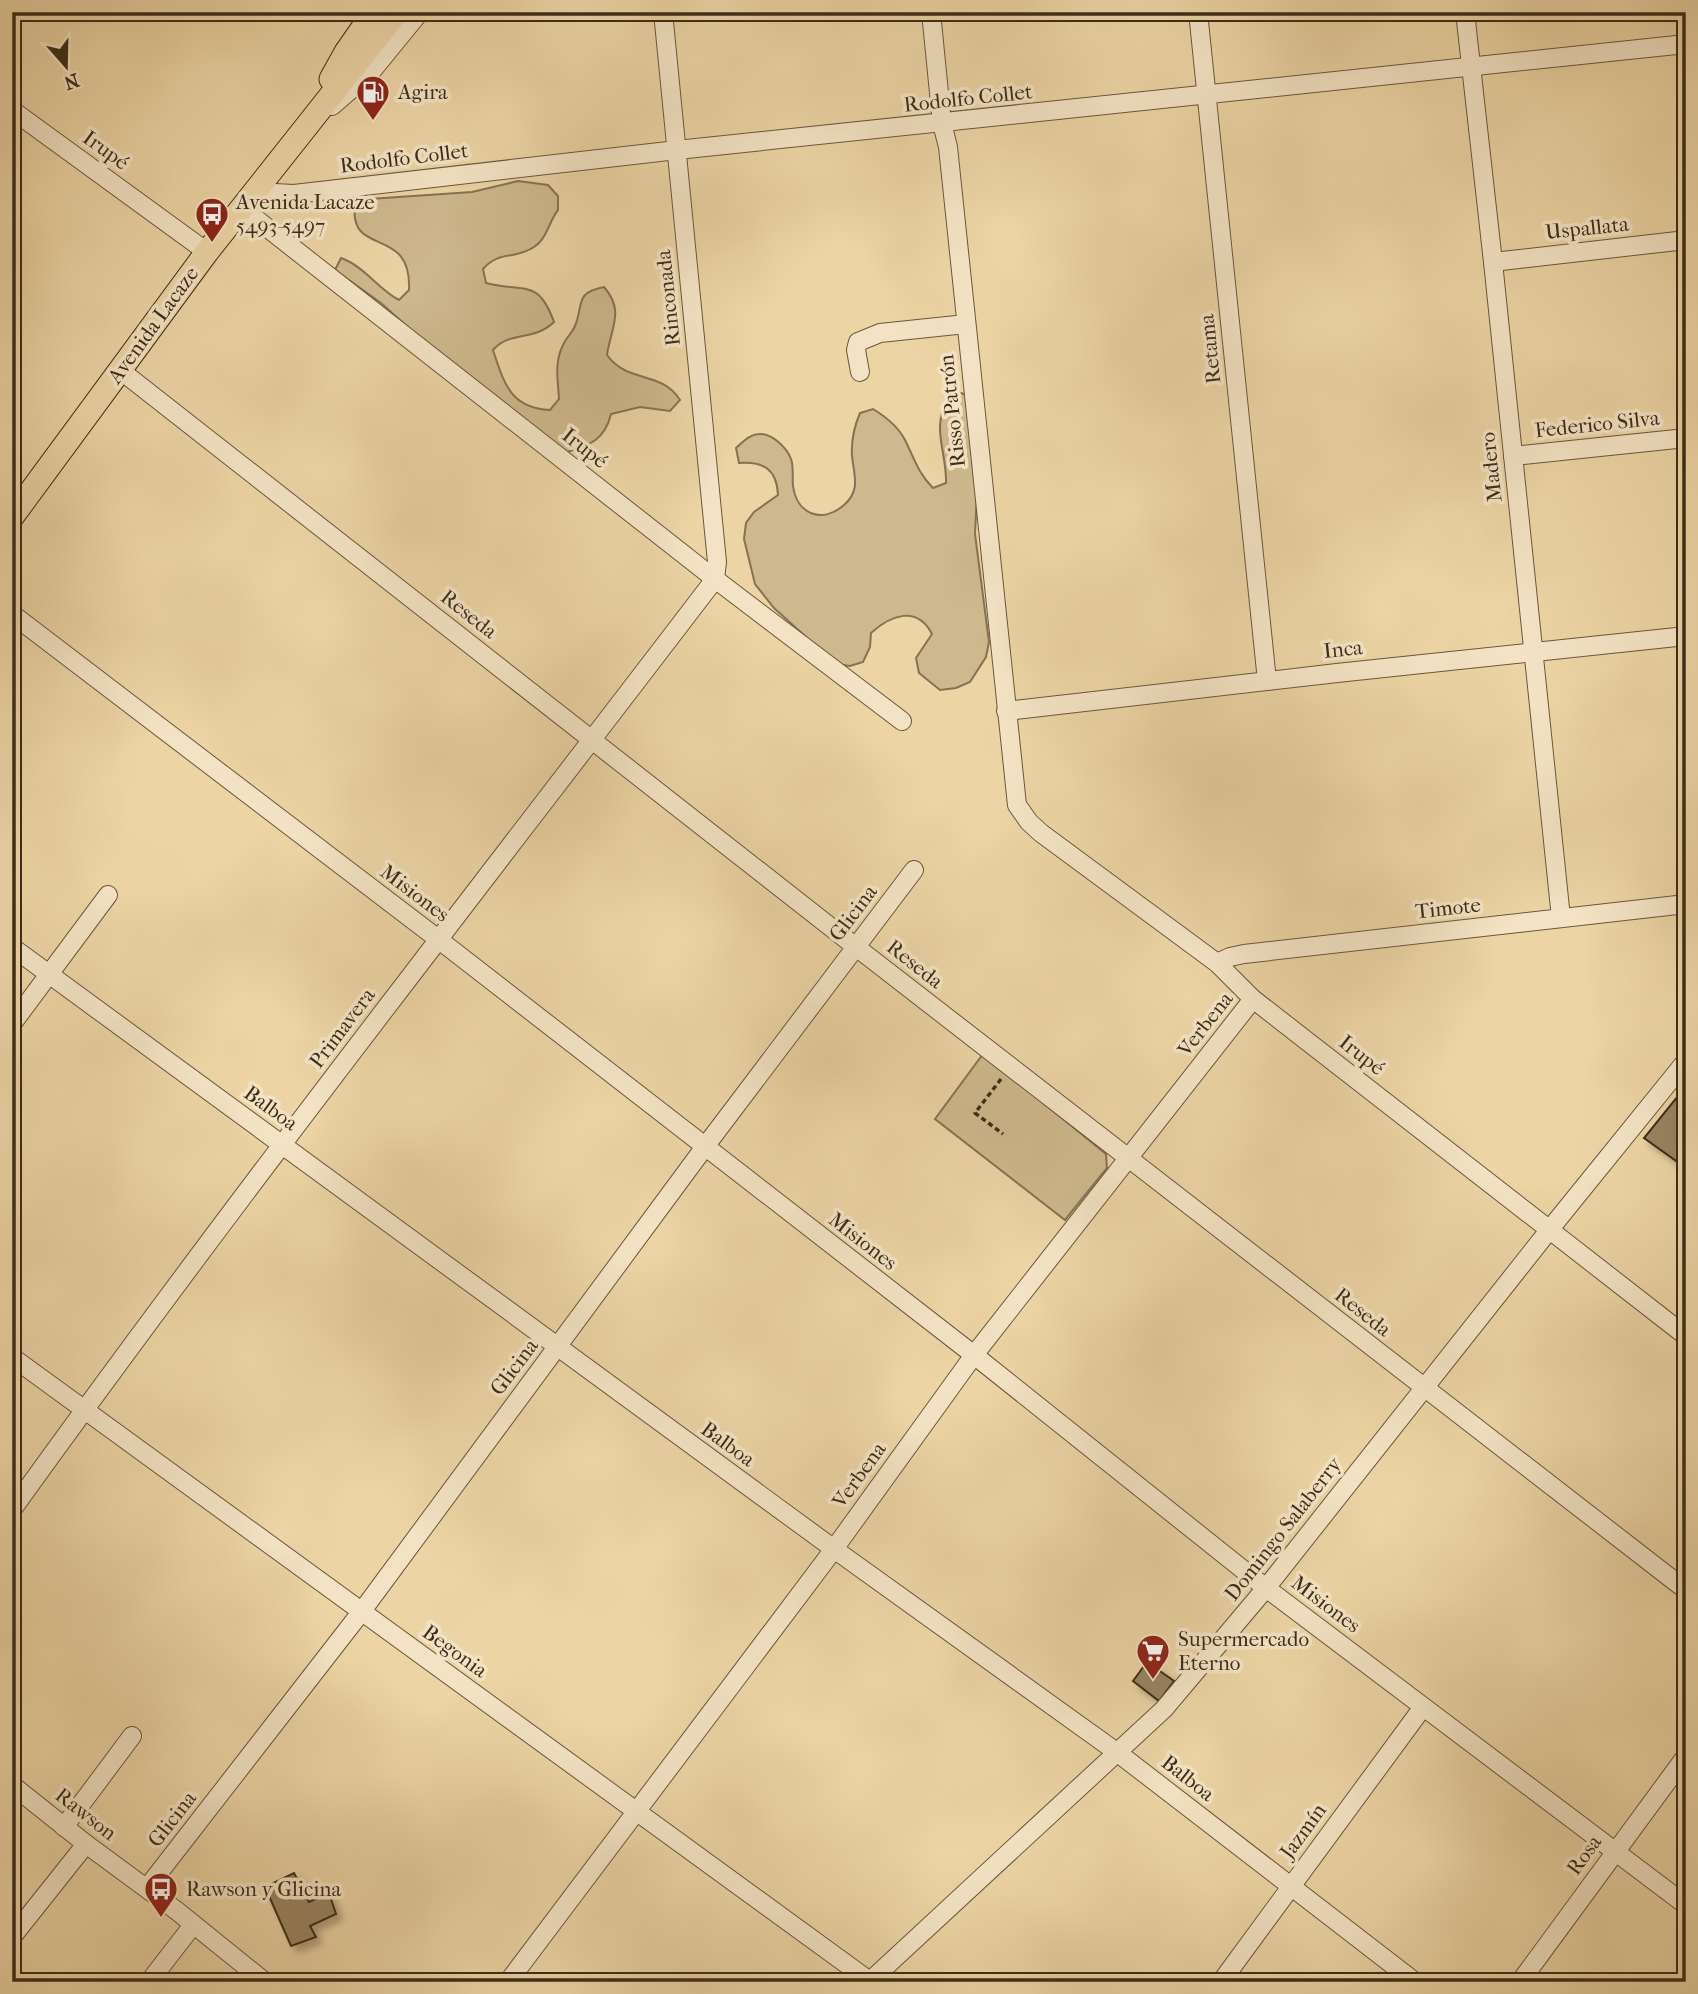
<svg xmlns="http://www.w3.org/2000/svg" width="1698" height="1994" viewBox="0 0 1698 1994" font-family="'IM FELL French Canon',serif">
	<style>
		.green { fill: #ceb88d; stroke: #867253; stroke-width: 2 }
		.building { fill: #988462; stroke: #3d2d19; stroke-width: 2; filter: url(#shadow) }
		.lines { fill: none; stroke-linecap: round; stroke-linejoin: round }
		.minor-casing { stroke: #69573c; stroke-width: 20 }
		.major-casing { stroke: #3d2d19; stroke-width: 25 }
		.path { stroke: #3d2d19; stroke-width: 3.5; stroke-dasharray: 5 3.5; stroke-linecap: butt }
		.minor { stroke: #f3e3c4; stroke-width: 18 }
		.major { stroke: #ecd4a5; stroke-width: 23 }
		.labels { text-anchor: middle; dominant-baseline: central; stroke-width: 7; stroke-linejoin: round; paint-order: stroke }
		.poi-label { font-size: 21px; fill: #3d2d19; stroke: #f3e3c4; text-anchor: start }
		.street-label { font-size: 21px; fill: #3d2d19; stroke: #f3e3c4 }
	</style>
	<defs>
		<filter id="shadow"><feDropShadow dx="6" dy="6" stdDeviation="3.5" flood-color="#0004"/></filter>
	</defs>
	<rect width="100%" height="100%" fill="#ecd4a5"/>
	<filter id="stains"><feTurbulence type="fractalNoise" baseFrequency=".00286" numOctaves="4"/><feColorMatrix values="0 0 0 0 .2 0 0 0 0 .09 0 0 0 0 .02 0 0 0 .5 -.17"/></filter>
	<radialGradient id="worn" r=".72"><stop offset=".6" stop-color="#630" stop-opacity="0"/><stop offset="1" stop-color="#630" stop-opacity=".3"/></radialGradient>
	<g class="green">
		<path d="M518,181l30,4 10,11v14c-9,11 -11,29 -24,37 -19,13 -34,3 -51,22l3,14c39,10 52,-5 68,39 -21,20 -43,8 -61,28 11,33 17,58 57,60l9,-11c-1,-19 -5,-36 4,-54 3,-7 9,-12 12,-19 9,-22 -1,-33 29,-39 21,24 7,40 3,68 21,29 54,15 73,45l-10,11 -30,-4 -29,7c-8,33 -30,32 -58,43l-172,-154 -46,-33 6,-12c23,8 37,31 58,42l10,-10c3,-66 -61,-31 -54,-86l14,-5 103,-7z"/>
		<path d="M962,393l12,9 4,70 -3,62 14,108 -3,15 -16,25 -14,6 -16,2 -21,-17 -3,-15 16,-24c-15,-29 -41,-19 -61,-1l-1,14 -7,15 -13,4 -14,-2 -62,-56 -19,-24 -11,-45 2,-16 8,-11 24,-17c-1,-26 -15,-34 -39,-32l-3,-15c7,-6 14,-14 23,-14 13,-1 28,14 32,25 3,8 1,19 2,27 4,29 30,38 51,19 17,-15 10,-29 8,-49 -1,-16 2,-29 8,-43l13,-4c13,8 25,17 32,31 9,18 13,33 28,48l13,-5c1,-32 -16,-55 3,-86z"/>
		<path d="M983,1054l123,100 1,14 -42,52 -130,-101z"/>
	</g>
	<g class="building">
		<path d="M1686,1086v82l-42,-30z"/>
		<path d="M1147,1662l27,19 -15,20 -26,-20z"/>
		<path d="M294,1873l15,29 20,-9 7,21 -26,12 6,11 -25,9 -26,-59z"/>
	</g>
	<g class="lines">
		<defs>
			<g id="minor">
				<path d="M931,12l11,111 6,24 69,658 12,17 12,11 176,130 36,36 433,337"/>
				<path d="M1198,12l69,669"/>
				<path d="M1465,12l28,250 68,656"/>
				<path d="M332,106l39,-34 49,-60"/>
				<path d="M12,110l195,142"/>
				<path d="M255,192l39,2 383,-44 1009,-106"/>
				<path d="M242,208l473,371 187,142"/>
				<path d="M1493,262l193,-22"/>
				<path d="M120,370l736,577 830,643"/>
				<path d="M860,372l-4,-22 2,-8 22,-9 86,-9"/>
				<path d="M1513,456l173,-18"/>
				<path d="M12,614l426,325 536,416 292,233 420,317"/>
				<path d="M1006,711l331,-38 349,-37"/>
				<path d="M12,947l822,602 284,204 297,229"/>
				<path d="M1217,963l13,-6 14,-3 442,-50"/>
				<path d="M12,1024l96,-129"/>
				<path d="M12,1357l859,625"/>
				<path d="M12,1510c227,-316 467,-622 703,-931l2,-17 -54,-550"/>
				<path d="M12,1785l74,59 91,67 88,71"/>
				<path d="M64,1827l68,-91"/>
				<path d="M147,1888l215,-277 342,-463 210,-278"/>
				<path d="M12,1937l74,-93"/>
				<path d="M149,1982l44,-57"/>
				<path d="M508,1982l326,-433 140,-194 279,-356"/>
				<path d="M869,1982l295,-273 102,-121 284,-359 136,-168"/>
				<path d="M1221,1982l202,-275"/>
				<path d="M1520,1982l166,-226"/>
			</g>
			<g id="major">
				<path d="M331,79l15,-27 28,-40"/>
				<path d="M12,517l195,-265 190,-240"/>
			</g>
		</defs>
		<use href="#minor" class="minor-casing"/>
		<use href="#major" class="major-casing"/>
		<path class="path" d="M1001,1079l-26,34 28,21"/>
		<use href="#minor" class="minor"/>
		<use href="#major" class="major"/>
	</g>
	<defs>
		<symbol id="fuel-pin" viewBox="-11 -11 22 30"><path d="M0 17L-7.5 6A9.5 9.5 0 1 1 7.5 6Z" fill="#8f2418" stroke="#f3e3c4"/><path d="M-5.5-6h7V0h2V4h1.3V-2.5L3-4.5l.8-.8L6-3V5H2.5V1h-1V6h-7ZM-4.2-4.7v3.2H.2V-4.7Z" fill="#fff"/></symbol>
		<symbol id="bus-pin" viewBox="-11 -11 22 30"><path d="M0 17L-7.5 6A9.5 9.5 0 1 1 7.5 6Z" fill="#8f2418" stroke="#f3e3c4"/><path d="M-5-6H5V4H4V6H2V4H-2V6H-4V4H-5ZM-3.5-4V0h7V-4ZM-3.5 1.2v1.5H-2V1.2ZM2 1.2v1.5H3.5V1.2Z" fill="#fff"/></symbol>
		<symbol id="supermarket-pin" viewBox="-11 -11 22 30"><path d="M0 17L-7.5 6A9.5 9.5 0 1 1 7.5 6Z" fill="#8f2418" stroke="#f3e3c4"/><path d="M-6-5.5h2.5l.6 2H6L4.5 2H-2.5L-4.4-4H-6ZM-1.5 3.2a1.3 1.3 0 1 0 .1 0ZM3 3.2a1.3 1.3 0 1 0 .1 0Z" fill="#fff"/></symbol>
	</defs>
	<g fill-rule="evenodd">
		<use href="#fuel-pin" x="354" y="73" width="38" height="52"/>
		<use href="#bus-pin" x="193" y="195" width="38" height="52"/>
		<use href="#supermarket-pin" x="1134" y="1632" width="38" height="52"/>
		<use href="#bus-pin" x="142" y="1870" width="38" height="52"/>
	</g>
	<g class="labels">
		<g class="poi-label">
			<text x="398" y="92">Agira</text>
			<text x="236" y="202">Avenida Lacaze<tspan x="236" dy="24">5493-5497</tspan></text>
			<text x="1178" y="1639">Supermercado<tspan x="1178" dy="24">Eterno</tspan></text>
			<text x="186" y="1889">Rawson y Glicina</text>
		</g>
		<g class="street-label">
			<text transform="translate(968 98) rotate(-6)">Rodolfo Collet</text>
			<text transform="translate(106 150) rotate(36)">Irupé</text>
			<text transform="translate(404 158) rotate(-7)">Rodolfo Collet</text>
			<text transform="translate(1587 228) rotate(-6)">Uspallata</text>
			<text transform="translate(668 298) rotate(-96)">Rinconada</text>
			<text transform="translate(153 325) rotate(-54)">Avenida Lacaze</text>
			<text transform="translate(1210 349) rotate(-96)">Retama</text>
			<text transform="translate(952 411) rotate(-96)">Risso Patrón</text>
			<text transform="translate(1597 424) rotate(-6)">Federico Silva</text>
			<text transform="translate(585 448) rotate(38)">Irupé</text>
			<text transform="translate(1491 467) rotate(-96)">Madero</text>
			<text transform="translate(469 614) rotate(38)">Reseda</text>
			<text transform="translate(1343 649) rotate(-6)">Inca</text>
			<text transform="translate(415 893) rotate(37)">Misiones</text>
			<text transform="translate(1448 908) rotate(-6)">Timote</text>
			<text transform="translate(853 913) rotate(-53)">Glicina</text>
			<text transform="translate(915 964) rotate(38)">Reseda</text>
			<text transform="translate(1205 1024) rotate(-52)">Verbena</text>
			<text transform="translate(342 1028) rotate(-53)">Primavera</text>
			<text transform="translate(1362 1055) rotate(38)">Irupé</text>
			<text transform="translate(271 1108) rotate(36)">Balboa</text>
			<text transform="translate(863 1241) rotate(38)">Misiones</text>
			<text transform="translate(1363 1312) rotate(38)">Reseda</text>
			<text transform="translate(514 1367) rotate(-53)">Glicina</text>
			<text transform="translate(728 1444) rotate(36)">Balboa</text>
			<text transform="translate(859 1475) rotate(-54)">Verbena</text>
			<text transform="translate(1283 1529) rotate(-52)">Domingo Salaberry</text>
			<text transform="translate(1326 1604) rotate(37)">Misiones</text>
			<text transform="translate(455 1651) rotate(36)">Begonia</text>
			<text transform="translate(1188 1778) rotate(38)">Balboa</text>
			<text transform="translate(86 1814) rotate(38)">Rawson</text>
			<text transform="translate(172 1819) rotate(-52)">Glicina</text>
			<text transform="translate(1303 1831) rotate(-54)">Jazmín</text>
			<text transform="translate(1584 1855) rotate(-54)">Rosa</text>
		</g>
	</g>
	<rect width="1698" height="1994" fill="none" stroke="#ecd4a5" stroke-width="42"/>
	<rect x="14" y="14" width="1670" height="1966" fill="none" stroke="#3d2d19" stroke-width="3.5"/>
	<rect x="21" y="21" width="1656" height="1952" fill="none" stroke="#3d2d19" stroke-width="2"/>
	<g transform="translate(66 66) rotate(160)" stroke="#f3e3c4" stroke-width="5" paint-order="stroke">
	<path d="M0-5L12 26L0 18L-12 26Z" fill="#3d2d19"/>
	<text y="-10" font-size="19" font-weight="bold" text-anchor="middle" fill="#3d2d19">N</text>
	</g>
	<rect width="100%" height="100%" filter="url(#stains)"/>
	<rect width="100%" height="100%" fill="url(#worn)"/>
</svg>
